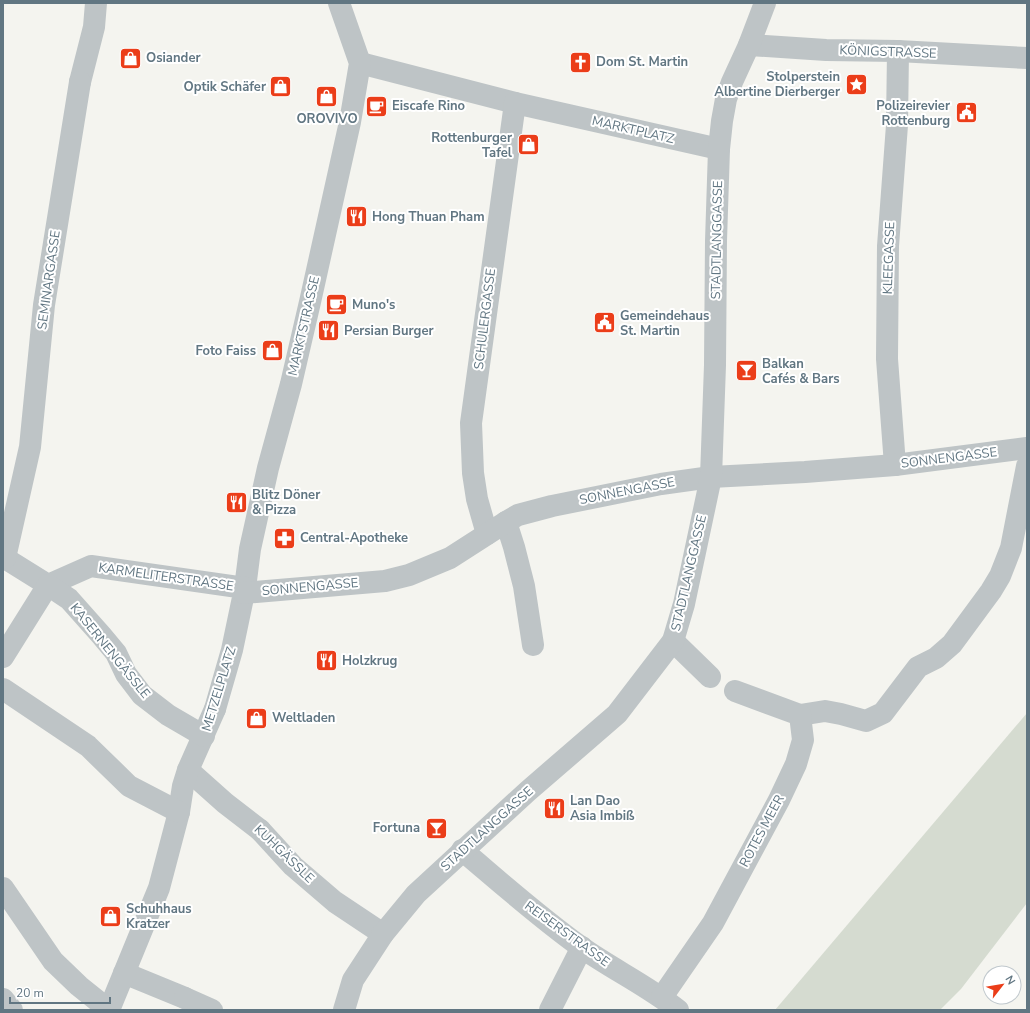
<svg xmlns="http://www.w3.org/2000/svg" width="1030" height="1013" viewBox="0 0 1030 1013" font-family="'Nunito Sans',sans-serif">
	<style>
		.green { fill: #d5dbd0 }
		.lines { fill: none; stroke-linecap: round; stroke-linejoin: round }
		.pedestrian { stroke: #bec4c6; stroke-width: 22 }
		.minor { stroke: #bec4c6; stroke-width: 22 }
		.labels { text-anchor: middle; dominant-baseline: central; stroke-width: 4; stroke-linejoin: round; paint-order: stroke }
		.street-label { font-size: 13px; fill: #617682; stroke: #fff }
		.poi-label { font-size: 13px; font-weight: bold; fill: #617682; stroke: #fff; text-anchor: start }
	</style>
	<rect width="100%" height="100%" fill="#f4f4ef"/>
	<path class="green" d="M1027,713v190l-66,86 -21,21h-165z"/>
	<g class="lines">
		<g class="pedestrian">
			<path d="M360,63l155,40"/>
			<path d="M80,82l14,-55 2,-24"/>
			<path d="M245,588l5,-39 18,-81 23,-84 19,-82 40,-180 10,-59 -21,-60"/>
			<path d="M188,770l37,33 35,27"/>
			<path d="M124,973l61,25"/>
			<path d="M109,1010l50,-122 20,-76 4,-26 5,-16 27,-61"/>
		</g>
		<g class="minor">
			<path d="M749,45l77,5 72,1 129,7"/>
			<path d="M895,465l-8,-106 1,-113 9,-121 1,-74"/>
			<path d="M506,522l8,25 10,39 9,59"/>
			<path d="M487,534l-10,-35 -4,-26 -2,-50 44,-320 204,46"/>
			<path d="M3,557l45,28 43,-19 154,22 -13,62 -17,59"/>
			<path d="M5,558l25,-111 14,-142 36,-223"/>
			<path d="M244,593l141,-12 24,-6 41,-17 56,-36 12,-7 34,-9 109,-22 50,-7 94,-5 90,-7 132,-17"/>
			<path d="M673,641l37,36"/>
			<path d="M3,657l45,-72 21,14 32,36 15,18 10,21 16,21 26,20 36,21"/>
			<path d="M3,689l85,57 41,40 50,26"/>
			<path d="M800,715l25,-4 16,3 25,7 17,-8 35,-46 18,-9 16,-14 39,-53 9,-15 11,-28 16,-82"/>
			<path d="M260,830l33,36 42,36 48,32"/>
			<path d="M462,850c39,33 77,67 119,97 31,22 67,39 97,63"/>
			<path d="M3,888l50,73 26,25 30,24"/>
			<path d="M662,997l51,-74 66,-123 17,-36 7,-24 -3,-25 -65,-24"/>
			<path d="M185,998l27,12"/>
			<path d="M3,999l9,11"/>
			<path d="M344,1010l9,-30 30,-46 33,-40 112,-103 89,-77 56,-73 11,-37 27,-127 4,-112 1,-124 3,-92 3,-28 4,-22 6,-17 17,-37 16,-42"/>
			<path d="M550,1010l32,-63"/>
		</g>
	</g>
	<defs>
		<symbol id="shop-square" viewBox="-11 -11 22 22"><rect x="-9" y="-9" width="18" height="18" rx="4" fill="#eb3d19" stroke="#fff"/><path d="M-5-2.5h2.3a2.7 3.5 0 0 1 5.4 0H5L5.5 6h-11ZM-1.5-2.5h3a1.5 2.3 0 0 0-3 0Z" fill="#fff"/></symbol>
		<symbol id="church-square" viewBox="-11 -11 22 22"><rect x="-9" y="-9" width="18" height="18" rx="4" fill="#eb3d19" stroke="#fff"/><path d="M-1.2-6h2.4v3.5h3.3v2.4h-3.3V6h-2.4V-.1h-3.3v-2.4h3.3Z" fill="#fff"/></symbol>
		<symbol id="sight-square" viewBox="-11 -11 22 22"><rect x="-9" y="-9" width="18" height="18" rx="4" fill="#eb3d19" stroke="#fff"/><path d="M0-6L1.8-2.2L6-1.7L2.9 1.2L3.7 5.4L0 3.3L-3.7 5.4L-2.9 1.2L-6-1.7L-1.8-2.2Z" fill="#fff"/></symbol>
		<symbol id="cafe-square" viewBox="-11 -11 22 22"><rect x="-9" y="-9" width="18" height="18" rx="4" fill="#eb3d19" stroke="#fff"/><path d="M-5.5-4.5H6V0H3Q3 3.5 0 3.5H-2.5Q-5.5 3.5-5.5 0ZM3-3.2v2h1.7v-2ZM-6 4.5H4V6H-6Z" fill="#fff"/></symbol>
		<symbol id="civic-square" viewBox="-11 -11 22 22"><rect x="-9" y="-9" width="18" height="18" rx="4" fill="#eb3d19" stroke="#fff"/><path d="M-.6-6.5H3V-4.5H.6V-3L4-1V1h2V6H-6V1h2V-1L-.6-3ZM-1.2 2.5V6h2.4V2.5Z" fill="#fff"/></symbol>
		<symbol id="restaurant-square" viewBox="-11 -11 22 22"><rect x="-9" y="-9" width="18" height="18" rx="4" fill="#eb3d19" stroke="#fff"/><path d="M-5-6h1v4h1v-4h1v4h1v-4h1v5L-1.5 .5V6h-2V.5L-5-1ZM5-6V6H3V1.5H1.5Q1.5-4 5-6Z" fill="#fff"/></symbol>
		<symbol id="bar-square" viewBox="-11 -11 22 22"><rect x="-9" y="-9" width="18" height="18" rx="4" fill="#eb3d19" stroke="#fff"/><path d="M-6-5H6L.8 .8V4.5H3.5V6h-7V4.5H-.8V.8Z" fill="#fff"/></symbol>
		<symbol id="pharmacy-square" viewBox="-11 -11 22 22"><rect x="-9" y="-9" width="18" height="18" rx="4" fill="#eb3d19" stroke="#fff"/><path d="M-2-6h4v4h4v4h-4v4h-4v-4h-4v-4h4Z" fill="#fff"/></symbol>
	</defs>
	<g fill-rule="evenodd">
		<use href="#shop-square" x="118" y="46" width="25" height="25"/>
		<use href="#church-square" x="568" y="50" width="25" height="25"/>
		<use href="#sight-square" x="844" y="72" width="25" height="25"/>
		<use href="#shop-square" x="268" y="74" width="25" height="25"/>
		<use href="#shop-square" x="314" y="84" width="25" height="25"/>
		<use href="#cafe-square" x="364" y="94" width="25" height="25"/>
		<use href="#civic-square" x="954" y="100" width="25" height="25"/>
		<use href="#shop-square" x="516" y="132" width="25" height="25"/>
		<use href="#restaurant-square" x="344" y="204" width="25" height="25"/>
		<use href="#cafe-square" x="324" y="292" width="25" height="25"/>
		<use href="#civic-square" x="592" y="310" width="25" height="25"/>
		<use href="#restaurant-square" x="316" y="318" width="25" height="25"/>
		<use href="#shop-square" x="260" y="338" width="25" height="25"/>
		<use href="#bar-square" x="734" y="358" width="25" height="25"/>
		<use href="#restaurant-square" x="224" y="490" width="25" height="25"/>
		<use href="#pharmacy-square" x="272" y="526" width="25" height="25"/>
		<use href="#restaurant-square" x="314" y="648" width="25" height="25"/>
		<use href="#shop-square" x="244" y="706" width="25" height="25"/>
		<use href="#restaurant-square" x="542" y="796" width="25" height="25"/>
		<use href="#bar-square" x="424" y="816" width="25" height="25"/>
		<use href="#shop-square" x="98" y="904" width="25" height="25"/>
	</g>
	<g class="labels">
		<g class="street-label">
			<text transform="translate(888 52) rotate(2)">KÖNIGSTRASSE</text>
			<text transform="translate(633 130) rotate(13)">MARKTPLATZ</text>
			<text transform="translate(717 240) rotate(-89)">STADTLANGGASSE</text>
			<text transform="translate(889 258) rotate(-88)">KLEEGASSE</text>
			<text transform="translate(49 280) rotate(-82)">SEMINARGASSE</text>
			<text transform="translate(485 319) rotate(-83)">SCHULERGASSE</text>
			<text transform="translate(304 326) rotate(-77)">MARKTSTRASSE</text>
			<text transform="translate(949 458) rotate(-7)">SONNENGASSE</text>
			<text transform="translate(627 491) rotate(-11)">SONNENGASSE</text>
			<text transform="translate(689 573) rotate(-77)">STADTLANGGASSE</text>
			<text transform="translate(166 577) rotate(8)">KARMELITERSTRASSE</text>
			<text transform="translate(310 587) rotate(-5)">SONNENGASSE</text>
			<text transform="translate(110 651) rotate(51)">KASERNENGÄSSLE</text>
			<text transform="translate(219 689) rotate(-73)">METZELPLATZ</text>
			<text transform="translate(487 829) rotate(-42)">STADTLANGGASSE</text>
			<text transform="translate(762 831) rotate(-62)">ROTES MEER</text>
			<text transform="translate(284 854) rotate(44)">KUHGÄSSLE</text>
			<text transform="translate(567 934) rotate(36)">REISERSTRASSE</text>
		</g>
		<g class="poi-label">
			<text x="146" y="58">Osiander</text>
			<text x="596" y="62">Dom St. Martin</text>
			<text x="840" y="77" text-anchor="end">Stolperstein<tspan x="840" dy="15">Albertine Dierberger</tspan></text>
			<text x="266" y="87" text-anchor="end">Optik Schäfer</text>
			<text x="392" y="106">Eiscafe Rino</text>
			<text x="950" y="106" text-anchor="end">Polizeirevier<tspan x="950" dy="15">Rottenburg</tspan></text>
			<text x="327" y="119" text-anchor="middle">OROVIVO</text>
			<text x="512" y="138" text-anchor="end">Rottenburger<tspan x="512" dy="15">Tafel</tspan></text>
			<text x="372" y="217">Hong Thuan Pham</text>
			<text x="352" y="305">Muno's</text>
			<text x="620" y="316">Gemeindehaus<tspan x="620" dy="15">St. Martin</tspan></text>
			<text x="344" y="331">Persian Burger</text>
			<text x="256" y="351" text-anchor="end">Foto Faiss</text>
			<text x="762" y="364">Balkan<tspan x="762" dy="15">Cafés &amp; Bars</tspan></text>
			<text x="252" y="495">Blitz Döner<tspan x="252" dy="15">&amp; Pizza</tspan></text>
			<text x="300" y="538">Central-Apotheke</text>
			<text x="342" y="661">Holzkrug</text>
			<text x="272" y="718">Weltladen</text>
			<text x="570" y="801">Lan Dao<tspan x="570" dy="15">Asia Imbiß</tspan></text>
			<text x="420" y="828" text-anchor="end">Fortuna</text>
			<text x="126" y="909">Schuhhaus<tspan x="126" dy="15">Kratzer</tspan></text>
		</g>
	</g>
	<rect width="1030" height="1013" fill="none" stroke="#617682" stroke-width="8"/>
	<g transform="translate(1002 985) rotate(59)"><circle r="19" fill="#ffffff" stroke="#c0c8cd"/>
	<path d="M0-3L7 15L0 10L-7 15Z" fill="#eb3d19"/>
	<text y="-6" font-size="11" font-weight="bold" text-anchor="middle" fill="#617682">N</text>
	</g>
	<path d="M10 997v6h100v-6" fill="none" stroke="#617682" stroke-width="2"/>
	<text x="16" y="997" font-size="12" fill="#617682" stroke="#ffffff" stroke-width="3" paint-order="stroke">20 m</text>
</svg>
